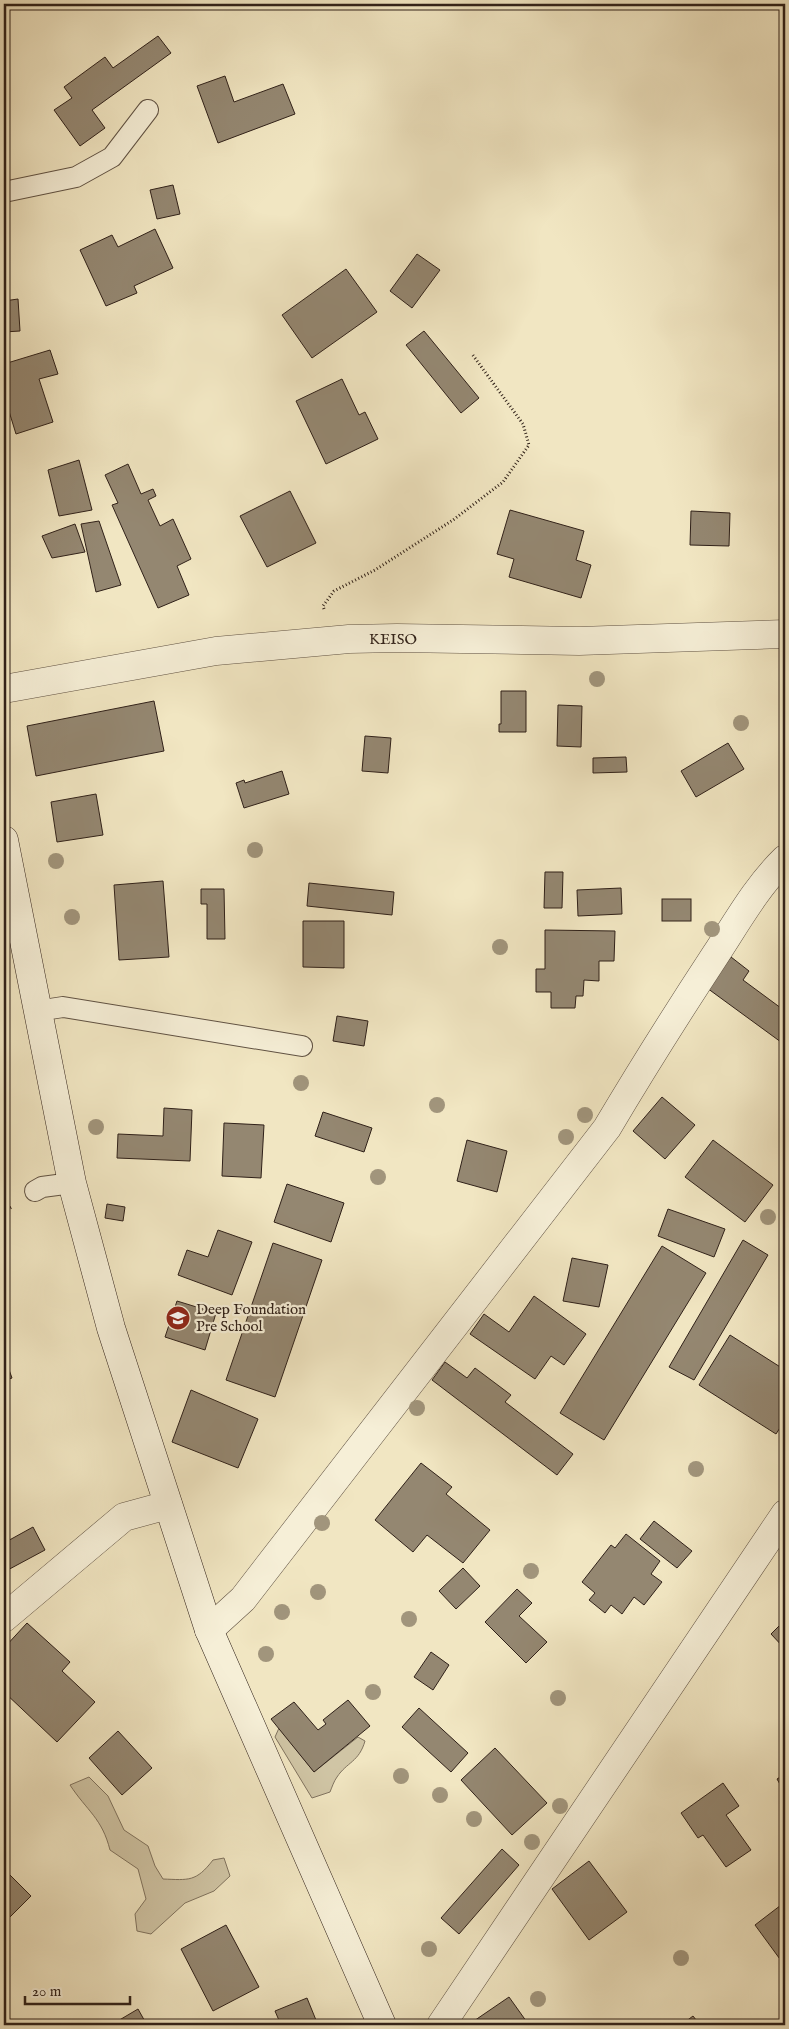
<svg xmlns="http://www.w3.org/2000/svg" width="789" height="2029" viewBox="0 0 789 2029" font-family="'IM FELL English',serif">
	<style>
		.green { fill: #d0c5a5; stroke: #80735f }
		.building { fill: #948771; stroke: #302119 }
		.lines { fill: none; stroke-linecap: round; stroke-linejoin: round }
		.service-casing { stroke: #605243; stroke-width: 22 }
		.minor-casing { stroke: #605243; stroke-width: 29 }
		.tertiary-casing { stroke: #605243; stroke-width: 29 }
		.secondary-casing { stroke: #302119; stroke-width: 29 }
		.path { stroke: #302119; stroke-width: 3; stroke-dasharray: 1 2.5; stroke-linecap: butt }
		.service { stroke: #f6efd7; stroke-width: 20 }
		.minor { stroke: #f6efd7; stroke-width: 28 }
		.tertiary { stroke: #f6efd7; stroke-width: 28 }
		.secondary { stroke: #f6efd7; stroke-width: 28 }
		.tree { fill: #a1957c }
		.labels { text-anchor: middle; dominant-baseline: central; stroke-width: 4.5; stroke-linejoin: round; paint-order: stroke }
		.street-label { font-size: 15px; fill: #302119; stroke: #f6efd7 }
		.poi-label { font-size: 15px; fill: #302119; stroke: #f6efd7; text-anchor: start }
	</style>
	<rect width="100%" height="100%" fill="#f1e6c2"/>
	<filter id="stains"><feTurbulence type="fractalNoise" baseFrequency=".004" numOctaves="4"/><feColorMatrix values="0 0 0 0 .2 0 0 0 0 .09 0 0 0 0 .02 0 0 0 .5 -.17"/></filter>
	<radialGradient id="worn" r=".72"><stop offset=".6" stop-color="#630" stop-opacity="0"/><stop offset="1" stop-color="#630" stop-opacity=".3"/></radialGradient>
	<g class="green">
		<path d="M279,1728l35,44 44,-35 7,4c-6,21 -18,21 -28,36 -3,4 -5,10 -7,15l-18,6 -37,-61z"/>
		<path d="M89,1777l19,19 16,34 24,16 7,20 8,13c26,1 33,3 50,-19l11,-2 6,18 -16,15 -29,12 -34,31 -14,-3 -2,-17 11,-15 -8,-30 -28,-19c-8,-32 -23,-39 -40,-65z"/>
	</g>
	<g class="building">
		<path d="M158,36l13,17 -79,57 13,18 -25,18 -26,-36 18,-12 -8,-11 41,-30 8,11z"/>
		<path d="M225,76l9,26 49,-18 12,30 -77,29 -21,-57z"/>
		<path d="M173,185l7,29 -23,5 -7,-29z"/>
		<path d="M155,229l18,39 -39,18 3,7 -31,13 -26,-56 32,-15 6,12z"/>
		<path d="M417,254l23,16 -28,38 -22,-17z"/>
		<path d="M346,269l31,43 -65,46 -30,-43z"/>
		<path d="M18,299l2,32 -16,1v-31z"/>
		<path d="M424,331l55,67 -18,15 -55,-68z"/>
		<path d="M50,350l8,24 -19,5 14,43 -37,12 -12,-39v-31z"/>
		<path d="M342,379l17,36 6,-3 13,27 -52,25 -30,-63z"/>
		<path d="M79,460l13,50 -33,6 -11,-46z"/>
		<path d="M128,464l13,30 12,-5 3,7 -8,4 12,26 13,-7 18,40 -14,7 12,29 -31,13 -46,-103 6,-2 -13,-28z"/>
		<path d="M290,491l26,52 -49,24 -27,-51z"/>
		<path d="M510,510l74,21 -8,29 15,5 -10,33 -72,-21 5,-18 -17,-5z"/>
		<path d="M691,511l39,2 -1,33 -39,-1z"/>
		<path d="M99,521l22,64 -25,7 -15,-68z"/>
		<path d="M75,524l10,28 -33,6 -10,-22z"/>
		<path d="M501,691h25v41h-27v-8h2z"/>
		<path d="M154,701l10,50 -128,25 -9,-50z"/>
		<path d="M558,705l24,1 -1,41 -24,-1z"/>
		<path d="M365,736l26,2 -3,35 -26,-2z"/>
		<path d="M728,743l16,26 -48,28 -15,-26z"/>
		<path d="M626,757l1,15 -34,1v-15z"/>
		<path d="M282,771l7,23 -45,14 -8,-25 8,-3 1,3z"/>
		<path d="M96,794l7,41 -46,7 -6,-40z"/>
		<path d="M545,872h18l-1,36h-18z"/>
		<path d="M163,881l6,76 -50,3 -5,-75z"/>
		<path d="M309,883l85,9 -2,23 -85,-9z"/>
		<path d="M621,888l1,26 -44,2 -1,-26z"/>
		<path d="M201,889h23l1,50h-18v-35h-6z"/>
		<rect x="662" y="899" width="29" height="22"/>
		<path d="M303,921h41v47l-41,-1z"/>
		<path d="M545,930l70,1 -1,30h-15v20l-15,-1 -1,16h-7l-1,12h-24v-16h-15v-23h9z"/>
		<path d="M731,957l18,14 -6,9 42,31v34l-78,-57z"/>
		<path d="M337,1016l31,5 -4,25 -31,-5z"/>
		<path d="M662,1097l33,28 -30,34 -32,-28z"/>
		<path d="M164,1108l28,2 -2,51 -73,-3 1,-24 45,2z"/>
		<path d="M323,1112l49,16 -8,24 -49,-16z"/>
		<path d="M224,1123l40,2 -3,53 -39,-2z"/>
		<path d="M467,1140l40,11 -10,41 -40,-11z"/>
		<path d="M713,1140l60,45 -28,37 -60,-45z"/>
		<path d="M287,1184l57,19 -13,39 -57,-20z"/>
		<path d="M107,1204l18,3 -2,14 -18,-3z"/>
		<path d="M668,1209l57,20 -11,28 -56,-21z"/>
		<path d="M218,1230l34,12 -20,53 -54,-20 9,-25 21,7z"/>
		<path d="M743,1240l25,15 -74,125 -25,-13z"/>
		<path d="M273,1243l49,17 -47,137 -49,-17z"/>
		<path d="M662,1246l44,27 -102,167 -44,-27z"/>
		<path d="M572,1258l36,7 -9,42 -36,-6z"/>
		<path d="M534,1296l52,38 -22,31 -13,-9 -16,23 -65,-45 14,-20 25,18z"/>
		<path d="M177,1301l39,12 -11,37 -40,-13z"/>
		<path d="M730,1335l55,35v50l-9,14 -77,-49z"/>
		<path d="M4,1356l8,22 -8,3z"/>
		<path d="M445,1362l22,16 8,-10 36,27 -6,7 68,52 -16,21 -125,-95z"/>
		<path d="M191,1390l67,29 -20,49 -66,-26z"/>
		<path d="M421,1463l31,24 -6,7 44,36 -27,33 -36,-28 -14,17 -38,-32z"/>
		<path d="M654,1521l38,30 -15,17 -37,-29z"/>
		<path d="M33,1527l12,23 -41,22v-29z"/>
		<path d="M626,1534l34,27 -9,13 11,8 -18,23 -10,-8 -12,17 -11,-9 -6,8 -16,-13 6,-7 -13,-11 29,-37 4,3z"/>
		<path d="M463,1568l17,18 -24,23 -17,-18z"/>
		<path d="M517,1589l15,14 -13,13 28,26 -21,21 -41,-41z"/>
		<path d="M785,1620v29l-14,-15z"/>
		<path d="M27,1623l43,39 -8,9 33,31 -38,40 -53,-50v-44z"/>
		<path d="M431,1652l18,13 -16,25 -19,-13z"/>
		<path d="M348,1700l22,26 -56,46 -43,-53 23,-17 24,28 8,-6 -3,-4z"/>
		<path d="M419,1708l49,45 -17,19 -49,-45z"/>
		<path d="M118,1731l34,37 -30,27 -33,-37z"/>
		<path d="M495,1748l52,55 -35,32 -51,-55z"/>
		<path d="M785,1774v19l-8,-14z"/>
		<path d="M723,1783l16,23 -13,9 25,35 -25,17 -23,-32 -5,3 -17,-25z"/>
		<path d="M502,1849l17,16 -60,69 -18,-16z"/>
		<path d="M589,1861l38,51 -38,28 -37,-51z"/>
		<path d="M4,1869l27,27 -27,27z"/>
		<path d="M785,1902v64l-30,-41z"/>
		<path d="M226,1925l33,62 -46,24 -32,-62z"/>
		<path d="M509,1997l20,28h-61z"/>
		<path d="M307,1998l11,27h-37l-6,-14z"/>
		<path d="M138,2009l9,16h-36z"/>
		<path d="M693,2016l7,9h-19z"/>
	</g>
	<g class="lines">
		<defs>
			<g id="service">
				<path d="M4,192l72,-15 36,-20 36,-47"/>
				<path d="M37,1011l26,-4 239,39"/>
				<path d="M35,1191l7,-4 30,-4"/>
			</g>
			<g id="minor">
				<path d="M4,1618l120,-101 44,-12"/>
				<path d="M209,1630l34,-31 364,-471c35,-59 71,-116 109,-174 21,-32 41,-68 69,-95"/>
				<path d="M441,2025l344,-511"/>
			</g>
			<path id="tertiary" d="M4,689l212,-38 133,-12 48,-1 182,3 206,-7"/>
			<path id="secondary" d="M4,840l68,343 39,145 98,302 173,395"/>
		</defs>
		<use href="#service" class="service-casing"/>
		<use href="#minor" class="minor-casing"/>
		<use href="#tertiary" class="tertiary-casing"/>
		<use href="#secondary" class="secondary-casing"/>
		<g class="path">
			<path d="M324,609l-1,-3 11,-15 41,-21 78,-50 50,-38 26,-37 -6,-21 -51,-70"/>
			<path d="M4,1211l8,-4"/>
		</g>
		<use href="#service" class="service"/>
		<use href="#minor" class="minor"/>
		<use href="#tertiary" class="tertiary"/>
		<use href="#secondary" class="secondary"/>
	</g>
	<g class="tree">
		<circle cx="597" cy="679" r="8"/>
		<circle cx="741" cy="723" r="8"/>
		<circle cx="255" cy="850" r="8"/>
		<circle cx="56" cy="861" r="8"/>
		<circle cx="72" cy="917" r="8"/>
		<circle cx="712" cy="929" r="8"/>
		<circle cx="500" cy="947" r="8"/>
		<circle cx="301" cy="1083" r="8"/>
		<circle cx="437" cy="1105" r="8"/>
		<circle cx="585" cy="1115" r="8"/>
		<circle cx="96" cy="1127" r="8"/>
		<circle cx="566" cy="1137" r="8"/>
		<circle cx="378" cy="1177" r="8"/>
		<circle cx="768" cy="1217" r="8"/>
		<circle cx="417" cy="1408" r="8"/>
		<circle cx="696" cy="1469" r="8"/>
		<circle cx="322" cy="1523" r="8"/>
		<circle cx="531" cy="1571" r="8"/>
		<circle cx="318" cy="1592" r="8"/>
		<circle cx="282" cy="1612" r="8"/>
		<circle cx="409" cy="1619" r="8"/>
		<circle cx="266" cy="1654" r="8"/>
		<circle cx="373" cy="1692" r="8"/>
		<circle cx="558" cy="1698" r="8"/>
		<circle cx="401" cy="1776" r="8"/>
		<circle cx="440" cy="1795" r="8"/>
		<circle cx="560" cy="1806" r="8"/>
		<circle cx="474" cy="1819" r="8"/>
		<circle cx="532" cy="1842" r="8"/>
		<circle cx="429" cy="1949" r="8"/>
		<circle cx="681" cy="1958" r="8"/>
		<circle cx="538" cy="1999" r="8"/>
	</g>
	<defs>
		<symbol id="school-disc" viewBox="-11 -11 22 22"><circle r="9.5" fill="#8f2418" stroke="#f6efd7"/><path d="M0-5L7-2L0 1L-7-2ZM-4 1L0 2.5L4 1V4Q0 6-4 4Z" fill="#fff"/></symbol>
	</defs>
	<g fill-rule="evenodd">
		<use href="#school-disc" x="164" y="1304" width="28" height="28"/>
	</g>
	<g class="labels">
		<g class="street-label">
			<text x="393" y="639">KEISO</text>
		</g>
		<g class="poi-label">
			<text x="196" y="1309">Deep Foundation<tspan x="196" dy="17">Pre School</tspan></text>
		</g>
	</g>
	<rect width="789" height="2029" fill="none" stroke="#f1e6c2" stroke-width="20"/>
	<rect x="5" y="5" width="779" height="2019" fill="none" stroke="#302119" stroke-width="2.5"/>
	<rect x="10" y="10" width="769" height="2009" fill="none" stroke="#302119"/>
	<path d="M25 1996v8h105v-8" fill="none" stroke="#302119" stroke-width="2.5"/>
	<text x="32" y="1996" font-size="15" fill="#302119" stroke="#f6efd7" stroke-width="4" paint-order="stroke">20 m</text>
	<rect width="100%" height="100%" filter="url(#stains)"/>
	<rect width="100%" height="100%" fill="url(#worn)"/>
</svg>
